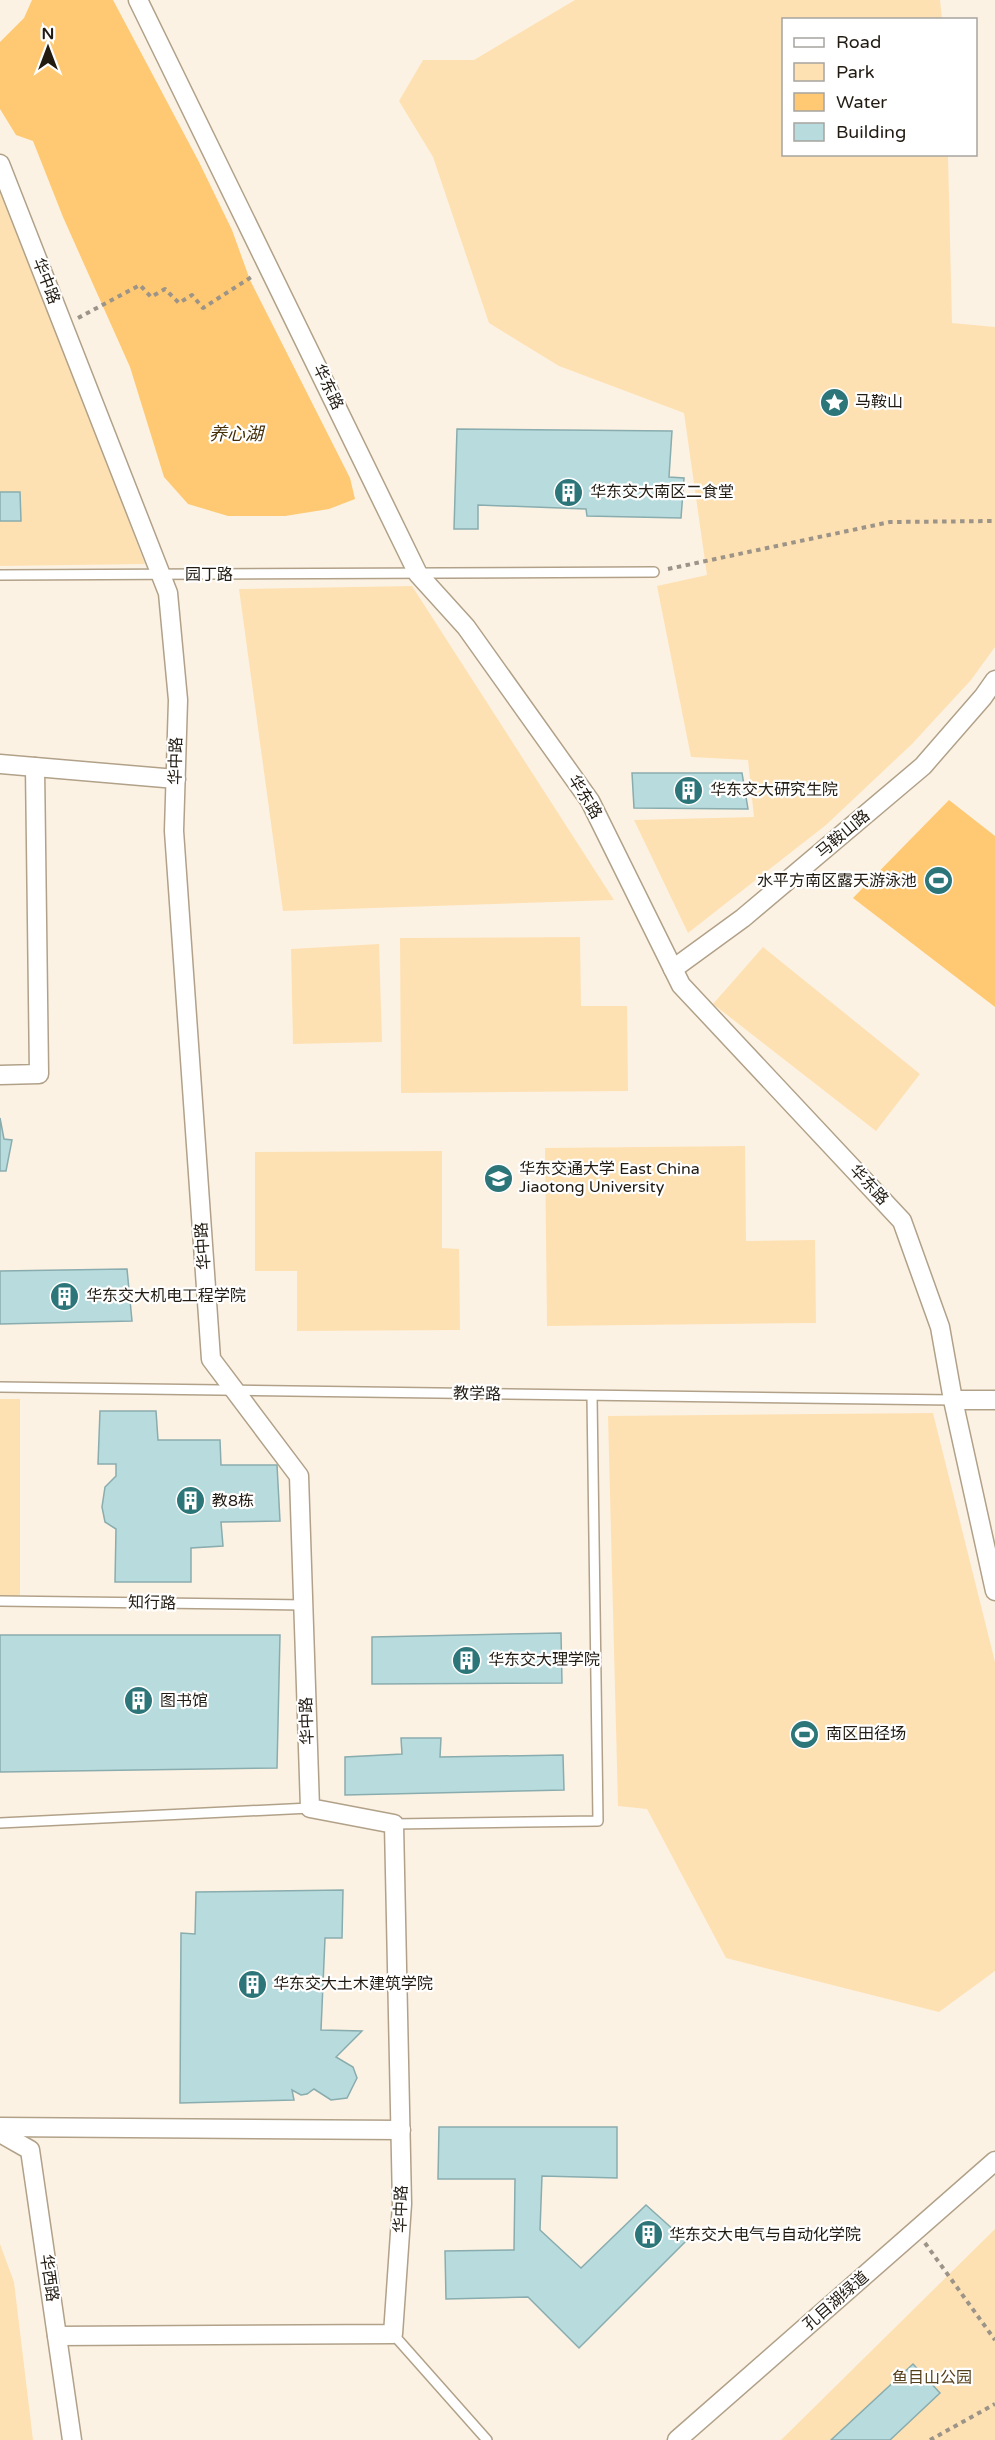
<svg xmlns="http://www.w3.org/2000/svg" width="995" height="2440" viewBox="0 0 995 2440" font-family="'Varela Round','Noto Sans SC',sans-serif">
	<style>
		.green { fill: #fee1b3 }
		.water { fill: #fec972 }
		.building { fill: #b8dcde; stroke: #89acae; stroke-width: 1.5 }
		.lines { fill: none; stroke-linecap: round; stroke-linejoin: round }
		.lane-casing { stroke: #b1a189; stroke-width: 12 }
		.street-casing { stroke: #b1a189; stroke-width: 21 }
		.path { stroke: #9c9488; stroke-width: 4; stroke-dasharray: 4.5 4.5; stroke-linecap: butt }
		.lane { stroke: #fff; stroke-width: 9 }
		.street { stroke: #fff; stroke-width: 18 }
		.labels { text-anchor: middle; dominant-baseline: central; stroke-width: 4.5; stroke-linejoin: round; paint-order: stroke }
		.street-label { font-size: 16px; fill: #211b12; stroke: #fff }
		.poi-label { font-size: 16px; fill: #211b12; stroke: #fff; text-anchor: start }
		.park-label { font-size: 16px; fill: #56401b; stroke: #fff }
		.water-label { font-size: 18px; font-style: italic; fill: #442f08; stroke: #fff }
	</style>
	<rect width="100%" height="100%" fill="#fcf2e3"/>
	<g class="green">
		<path d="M575,0h365l2,19 -158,1v134l164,1 4,168 43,4v320l-24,33 -59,64 -86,81 -138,108 -54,-113 120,-3 -6,-57 -57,-3 -34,-171 50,-11 -23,-162 -125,-47 -70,-43 -56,-166 -34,-56 24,-41h51z"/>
		<path d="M0,180l145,384 -145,2z"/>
		<path d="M412,586l202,314 -331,11 -44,-322z"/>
		<path d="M580,937l1,69h46l1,85 -227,2 -1,-155z"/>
		<path d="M379,944l3,98 -89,2 -2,-95z"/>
		<path d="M763,947l157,127 -44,57 -163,-127z"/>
		<path d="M745,1146l1,95 69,-1 1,83 -269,3 -2,-178z"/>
		<path d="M442,1151v97l17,1 1,81 -163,1v-60h-42v-119z"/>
		<rect x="0" y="1399" width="20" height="198"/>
		<path d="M933,1413l62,249v309l-56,41 -213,-54 -79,-149 -29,-3 -10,-390z"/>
		<path d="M995,2229v211h-214z"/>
		<path d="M0,2244l14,38 19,158h-33z"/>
	</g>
	<g class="water">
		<path d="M32,0h81l86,162 33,68 18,50 100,198 5,21 -26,10 -44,7h-57l-40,-12 -24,-27 -34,-110 -67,-150 -30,-76 -17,-6 -16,-26v-67l24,-24z"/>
		<path d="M949,800l46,36v171l-142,-109z"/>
	</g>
	<g class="building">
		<path d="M457,429l215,2 -3,46 15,1 -3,40 -94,-2 -1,-7 -108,-4v24h-24z"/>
		<path d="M0,492h20l1,29h-21z"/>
		<path d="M632,773h110l6,36 -114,-1z"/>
		<path d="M0,1118l4,21 8,1 -6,31h-6z"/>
		<path d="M127,1269l5,52 -132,3v-53z"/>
		<path d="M100,1411h56l2,29h62l1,25h56l3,56 -59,1 2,24 -32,2v34h-76l1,-53 -11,-7 -3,-15 3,-20 11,-11v-12h-18z"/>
		<path d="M561,1633l1,50 -190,1v-47z"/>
		<path d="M0,1635h280l-3,133 -277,4z"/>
		<path d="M401,1738h40l-1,19 123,-2 1,35 -219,5v-38l57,-3z"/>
		<path d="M343,1890l-1,48h-17l-4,92 41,1 -26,26 17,10 4,11 -10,20 -16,2 -17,-11 -7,5 -6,1 -9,-5 2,10 -114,3 1,-170 14,1 1,-42z"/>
		<path d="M439,2127h178v51l-75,-2 -2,54 41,38 65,-63 40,36 -107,107 -51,-51 -82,2 -1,-48 69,-1 1,-71h-77z"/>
		<path d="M913,2364l27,29 -50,47h-59z"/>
	</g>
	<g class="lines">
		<defs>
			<g id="lane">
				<path d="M0,575l654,-3"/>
				<path d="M0,1387l953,13"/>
				<path d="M0,1601l304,4"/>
				<path d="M0,1823l310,-15"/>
				<path d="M394,1824l204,-3 -6,-425"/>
				<path d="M393,2334l94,106"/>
			</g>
			<g id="street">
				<path d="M138,0l280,574 48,53 124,174 91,184 221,236 38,106 13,73 42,191"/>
				<path d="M0,164l168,429 10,107 -4,131 37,528 88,117 11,332 84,16 8,380 -9,130 -336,2"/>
				<path d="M0,764l176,15"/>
				<path d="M673,969l70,-51 180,-152 60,-69 12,-17"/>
				<path d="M0,1075l39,-1 -4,-307"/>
				<path d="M953,1400h42"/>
				<path d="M0,2127l401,3"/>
				<path d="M0,2133l30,17 42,290"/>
				<path d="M677,2440l318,-279"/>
			</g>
		</defs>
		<use href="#lane" class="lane-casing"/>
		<use href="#street" class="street-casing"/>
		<g class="path">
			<path d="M78,318l62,-33 11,12 14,-8 14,14 13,-8 11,13 50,-32"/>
			<path d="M668,569l222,-47 105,-1"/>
			<path d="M925,2243l70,97"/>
			<path d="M930,2440l65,-36"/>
		</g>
		<use href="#lane" class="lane"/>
		<use href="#street" class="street"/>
	</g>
	<defs>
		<symbol id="sight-disc" viewBox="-11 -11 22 22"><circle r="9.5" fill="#2c767a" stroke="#fff"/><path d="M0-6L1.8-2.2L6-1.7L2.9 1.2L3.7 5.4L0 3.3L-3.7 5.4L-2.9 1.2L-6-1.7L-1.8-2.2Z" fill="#fff"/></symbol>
		<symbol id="building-disc" viewBox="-11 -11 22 22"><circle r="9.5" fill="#2c767a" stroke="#fff"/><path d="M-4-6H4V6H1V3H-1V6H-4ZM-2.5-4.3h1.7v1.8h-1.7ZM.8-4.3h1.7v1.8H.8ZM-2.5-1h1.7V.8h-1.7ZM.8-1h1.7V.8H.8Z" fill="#fff"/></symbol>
		<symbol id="stadium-disc" viewBox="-11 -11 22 22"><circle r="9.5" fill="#2c767a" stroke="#fff"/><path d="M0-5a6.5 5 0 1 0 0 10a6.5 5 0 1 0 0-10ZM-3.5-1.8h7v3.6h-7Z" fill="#fff"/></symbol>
		<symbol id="university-disc" viewBox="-11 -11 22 22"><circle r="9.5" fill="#2c767a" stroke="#fff"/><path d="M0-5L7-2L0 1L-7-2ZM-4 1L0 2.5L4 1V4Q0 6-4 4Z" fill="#fff"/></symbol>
	</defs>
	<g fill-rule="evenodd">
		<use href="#sight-disc" x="818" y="386" width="33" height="33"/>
		<use href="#building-disc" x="552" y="476" width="33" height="33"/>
		<use href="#building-disc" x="672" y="774" width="33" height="33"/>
		<use href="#stadium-disc" x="922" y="864" width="33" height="33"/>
		<use href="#university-disc" x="482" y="1162" width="33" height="33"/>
		<use href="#building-disc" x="48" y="1280" width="33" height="33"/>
		<use href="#building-disc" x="174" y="1484" width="33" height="33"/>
		<use href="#building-disc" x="450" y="1644" width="33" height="33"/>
		<use href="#building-disc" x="122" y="1684" width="33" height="33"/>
		<use href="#stadium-disc" x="788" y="1718" width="33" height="33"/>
		<use href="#building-disc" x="236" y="1968" width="33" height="33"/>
		<use href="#building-disc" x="632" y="2218" width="33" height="33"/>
	</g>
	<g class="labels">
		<g class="street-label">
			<text transform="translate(46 281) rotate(69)">华中路</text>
			<text transform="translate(328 387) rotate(64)">华东路</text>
			<text x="209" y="575">园丁路</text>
			<text transform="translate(176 761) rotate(-89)">华中路</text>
			<text transform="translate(585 797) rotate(58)">华东路</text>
			<text transform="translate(843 834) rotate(-40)">马鞍山路</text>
			<text transform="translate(869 1185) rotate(47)">华东路</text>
			<text transform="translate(203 1246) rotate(-94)">华中路</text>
			<text transform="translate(477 1394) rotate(1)">教学路</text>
			<text transform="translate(152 1603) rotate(1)">知行路</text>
			<text transform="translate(307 1721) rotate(-92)">华中路</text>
			<text transform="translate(401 2209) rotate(-88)">华中路</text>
			<text transform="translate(49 2278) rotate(82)">华西路</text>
			<text transform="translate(836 2301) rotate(-41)">孔目湖绿道</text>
		</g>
		<g class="poi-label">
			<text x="855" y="402">马鞍山</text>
			<text x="590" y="492">华东交大南区二食堂</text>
			<text x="710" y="790">华东交大研究生院</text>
			<text x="917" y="881" text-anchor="end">水平方南区露天游泳池</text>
			<text x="519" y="1169">华东交通大学 East China<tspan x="519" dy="18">Jiaotong University</tspan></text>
			<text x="86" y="1296">华东交大机电工程学院</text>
			<text x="212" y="1501">教8栋</text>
			<text x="488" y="1660">华东交大理学院</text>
			<text x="160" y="1701">图书馆</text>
			<text x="826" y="1734">南区田径场</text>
			<text x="273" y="1984">华东交大土木建筑学院</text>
			<text x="669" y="2235">华东交大电气与自动化学院</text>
		</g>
		<g class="park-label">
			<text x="932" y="2378">鱼目山公园</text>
		</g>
		<g class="water-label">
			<text x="236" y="434">养心湖</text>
		</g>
	</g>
	<rect x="782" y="18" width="195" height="138" fill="#ffffff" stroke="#a6a4a0" stroke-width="1.5"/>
	<rect x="794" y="38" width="30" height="9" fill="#ffffff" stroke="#a6a4a0" stroke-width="1.5"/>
	<text x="836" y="48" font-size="18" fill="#211b12">Road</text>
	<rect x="794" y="63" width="30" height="18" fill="#fee1b3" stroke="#a6a4a0" stroke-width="1.5"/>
	<text x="836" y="78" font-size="18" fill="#211b12">Park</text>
	<rect x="794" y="93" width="30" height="18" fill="#fec972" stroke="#a6a4a0" stroke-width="1.5"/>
	<text x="836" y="108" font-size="18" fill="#211b12">Water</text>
	<rect x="794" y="123" width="30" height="18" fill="#b8dcde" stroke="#a6a4a0" stroke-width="1.5"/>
	<text x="836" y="138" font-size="18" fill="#211b12">Building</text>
	<g transform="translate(48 48)" stroke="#ffffff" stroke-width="4.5" paint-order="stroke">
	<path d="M0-4.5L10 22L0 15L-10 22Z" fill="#211b12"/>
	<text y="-9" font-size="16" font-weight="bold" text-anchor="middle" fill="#211b12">N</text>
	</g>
</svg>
